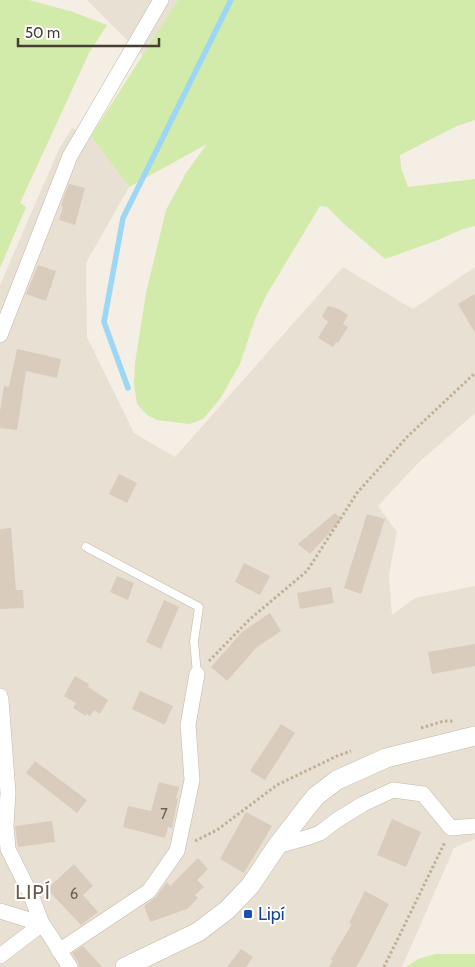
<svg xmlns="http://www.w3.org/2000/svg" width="475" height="967" viewBox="0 0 475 967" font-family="Cabin,sans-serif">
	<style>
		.residential { fill: #e8e0d2 }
		.green { fill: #d2ebaa }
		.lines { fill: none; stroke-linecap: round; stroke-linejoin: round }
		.stream { stroke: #9cd7f5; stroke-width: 5.5 }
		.building { fill: #d9ccbc }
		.service-casing { stroke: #c3b8a9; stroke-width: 9 }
		.minor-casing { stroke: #c3b8a9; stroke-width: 16 }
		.tertiary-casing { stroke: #c3b8a9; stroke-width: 20 }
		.path { stroke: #c2b096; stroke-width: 3; stroke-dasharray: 2.5 2.5; stroke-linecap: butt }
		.service { stroke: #fff; stroke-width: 8 }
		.minor { stroke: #fff; stroke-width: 15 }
		.tertiary { stroke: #fff; stroke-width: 19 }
		.transit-dot { fill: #1a4fb4; stroke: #fff; stroke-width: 2 }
		.labels { text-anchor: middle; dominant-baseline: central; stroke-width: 4; stroke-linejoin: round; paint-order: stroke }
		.number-label { font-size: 15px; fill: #6b6256 }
		.transit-label { font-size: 18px; fill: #164399; stroke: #fff; text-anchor: start }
		.quarter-label { font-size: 20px; letter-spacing: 1px; fill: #6a5b4a; stroke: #fff }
	</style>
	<rect width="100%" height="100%" fill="#f4eee4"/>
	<g class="residential">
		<path d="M87,0h91l-35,56z"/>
		<path d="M72,128l19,8 38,51 -43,76 1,74 47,96 41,24 168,-190 70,42 62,-42v146l-57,50 -40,43 19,26 -8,43 3,40 23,-17 60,-12v253l-21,9 -52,119h-402v-682l59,-136z"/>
	</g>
	<g class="green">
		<path d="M0,0h29l44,12 34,13 -18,28 -69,150 6,4 -26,61z"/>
		<path d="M178,0h297v120l-18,6 -57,29 1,13 7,19 67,-8v47l-12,3 -25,11 -53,19 -42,-36 -16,-16 -7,-1 -53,88 -12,25 -15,45 -20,35 -17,20 -13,5 -33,-4 -10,-5 -10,-11 -3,-20 1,-21 11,-70 20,-83 20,-37 21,-29 -78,43 -38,-51z"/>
		<path d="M435,954h40v13h-69l12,-8z"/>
	</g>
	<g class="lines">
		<path class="stream" d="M128,388l-24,-66 19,-104 108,-218"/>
	</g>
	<g class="building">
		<path d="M69,184l16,4 -10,37 -16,-5 4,-13 -2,-1 2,-7z"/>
		<path d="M38,265l18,6 -10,30 -20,-7z"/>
		<path d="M475,294v39l-17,-29z"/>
		<path d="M328,306l11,3 9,6 -5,9 5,3 -10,16 -2,-1 -3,5 -15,-9 10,-16 -6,-6z"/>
		<path d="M17,349l44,10 -4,19 -31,-7 -9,59 -17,-2v-17l4,-25 5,1z"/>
		<path d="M119,474l18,9 -10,20 -18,-9z"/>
		<path d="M335,513l7,6 -32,35 -12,-10z"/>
		<path d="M367,514l18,5 -24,75 -17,-6z"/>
		<path d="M11,528l5,62h7l1,18 -24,1v-80z"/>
		<path d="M244,563l26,13 -10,19 -25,-13z"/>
		<path d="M117,576l17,7 -6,17 -18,-8z"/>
		<path d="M331,587l3,16 -34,6 -3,-16z"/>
		<path d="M164,600l15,7 -18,42 -15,-7z"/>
		<path d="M270,613l11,18 -24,16 -30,34 -16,-14 31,-35z"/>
		<path d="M475,644v22l-43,8 -4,-22z"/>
		<path d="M75,676l14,8 -1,3 20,13 -8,14 -6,-4 -4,6 -3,-2 -1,2 -13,-8 3,-5 -12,-7z"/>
		<path d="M140,691l33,15 -8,18h-2l-31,-15z"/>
		<path d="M281,724l14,9 -30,47 -15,-9z"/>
		<path d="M35,761l52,39 -10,13 -51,-40z"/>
		<path d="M159,782l20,5 -3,11 2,1 -6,29 -4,-1 -3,11 -42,-11 5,-21 23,5z"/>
		<path d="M246,812l26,14 -28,47 -24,-14z"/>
		<path d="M392,819l29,13 -15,35 -29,-12z"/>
		<path d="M52,821l3,21 -37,5 -3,-21z"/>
		<path d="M198,858l10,11 -11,11 7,7 -9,8 3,3 -11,11 -37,13 -6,-16 12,-9 11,-15 3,4z"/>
		<path d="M74,864l19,22 -10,9 15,17 -17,13 -34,-36z"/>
		<path d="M365,891l24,13 -27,53 -6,10h-27l4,-6 -2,-2 21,-35 -3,-1z"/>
		<path d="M83,946l19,21h-23l-1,-5 -6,-9z"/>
		<path d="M241,949l12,8 -7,10h-19z"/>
	</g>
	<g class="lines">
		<defs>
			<path id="service" d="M86,547l113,60 -5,34 3,33"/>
			<g id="minor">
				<path d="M0,335l70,-179 91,-156"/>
				<path d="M0,696l1,4 7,93 -2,33 2,23 23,46 11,29"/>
				<path d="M277,846l32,-9 11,-4 17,-13 26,-16 30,-14 30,4 28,34 24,-2"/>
				<path d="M0,911l42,13"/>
				<path d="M59,951l90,-60 28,-40 15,-71 -4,-55 9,-51"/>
				<path d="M0,956l42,-32c11,14 18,29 28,43"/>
			</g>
			<path id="tertiary" d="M125,967l73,-35 29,-22 23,-24 27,-40 30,-39 9,-11 21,-16 49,-22 89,-22"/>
		</defs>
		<use href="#service" class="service-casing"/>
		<use href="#minor" class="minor-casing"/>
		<use href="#tertiary" class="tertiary-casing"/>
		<g class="path">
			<path d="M209,661l41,-42 57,-48 50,-78 50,-56 68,-64"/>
			<path d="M421,728l23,-7h10"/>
			<path d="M195,841l22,-11 60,-45 60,-29 14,-5"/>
			<path d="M384,967l61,-125"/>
		</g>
		<use href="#service" class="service"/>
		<use href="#minor" class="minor"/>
		<use href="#tertiary" class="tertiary"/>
	</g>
	<rect class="transit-dot" x="243" y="909" width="10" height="10" rx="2.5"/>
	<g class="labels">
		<g class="number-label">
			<text x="164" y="814">7</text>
			<text x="74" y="894">6</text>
		</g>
		<g class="transit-label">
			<text x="258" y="914">Lipí</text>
		</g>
		<g class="quarter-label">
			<text x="33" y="892">LIPÍ</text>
		</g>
	</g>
	<path d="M18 38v8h141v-8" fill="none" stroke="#463e34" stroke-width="2.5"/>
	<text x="25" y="38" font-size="15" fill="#463e34" stroke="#ffffff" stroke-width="4" paint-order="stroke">50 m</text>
</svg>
